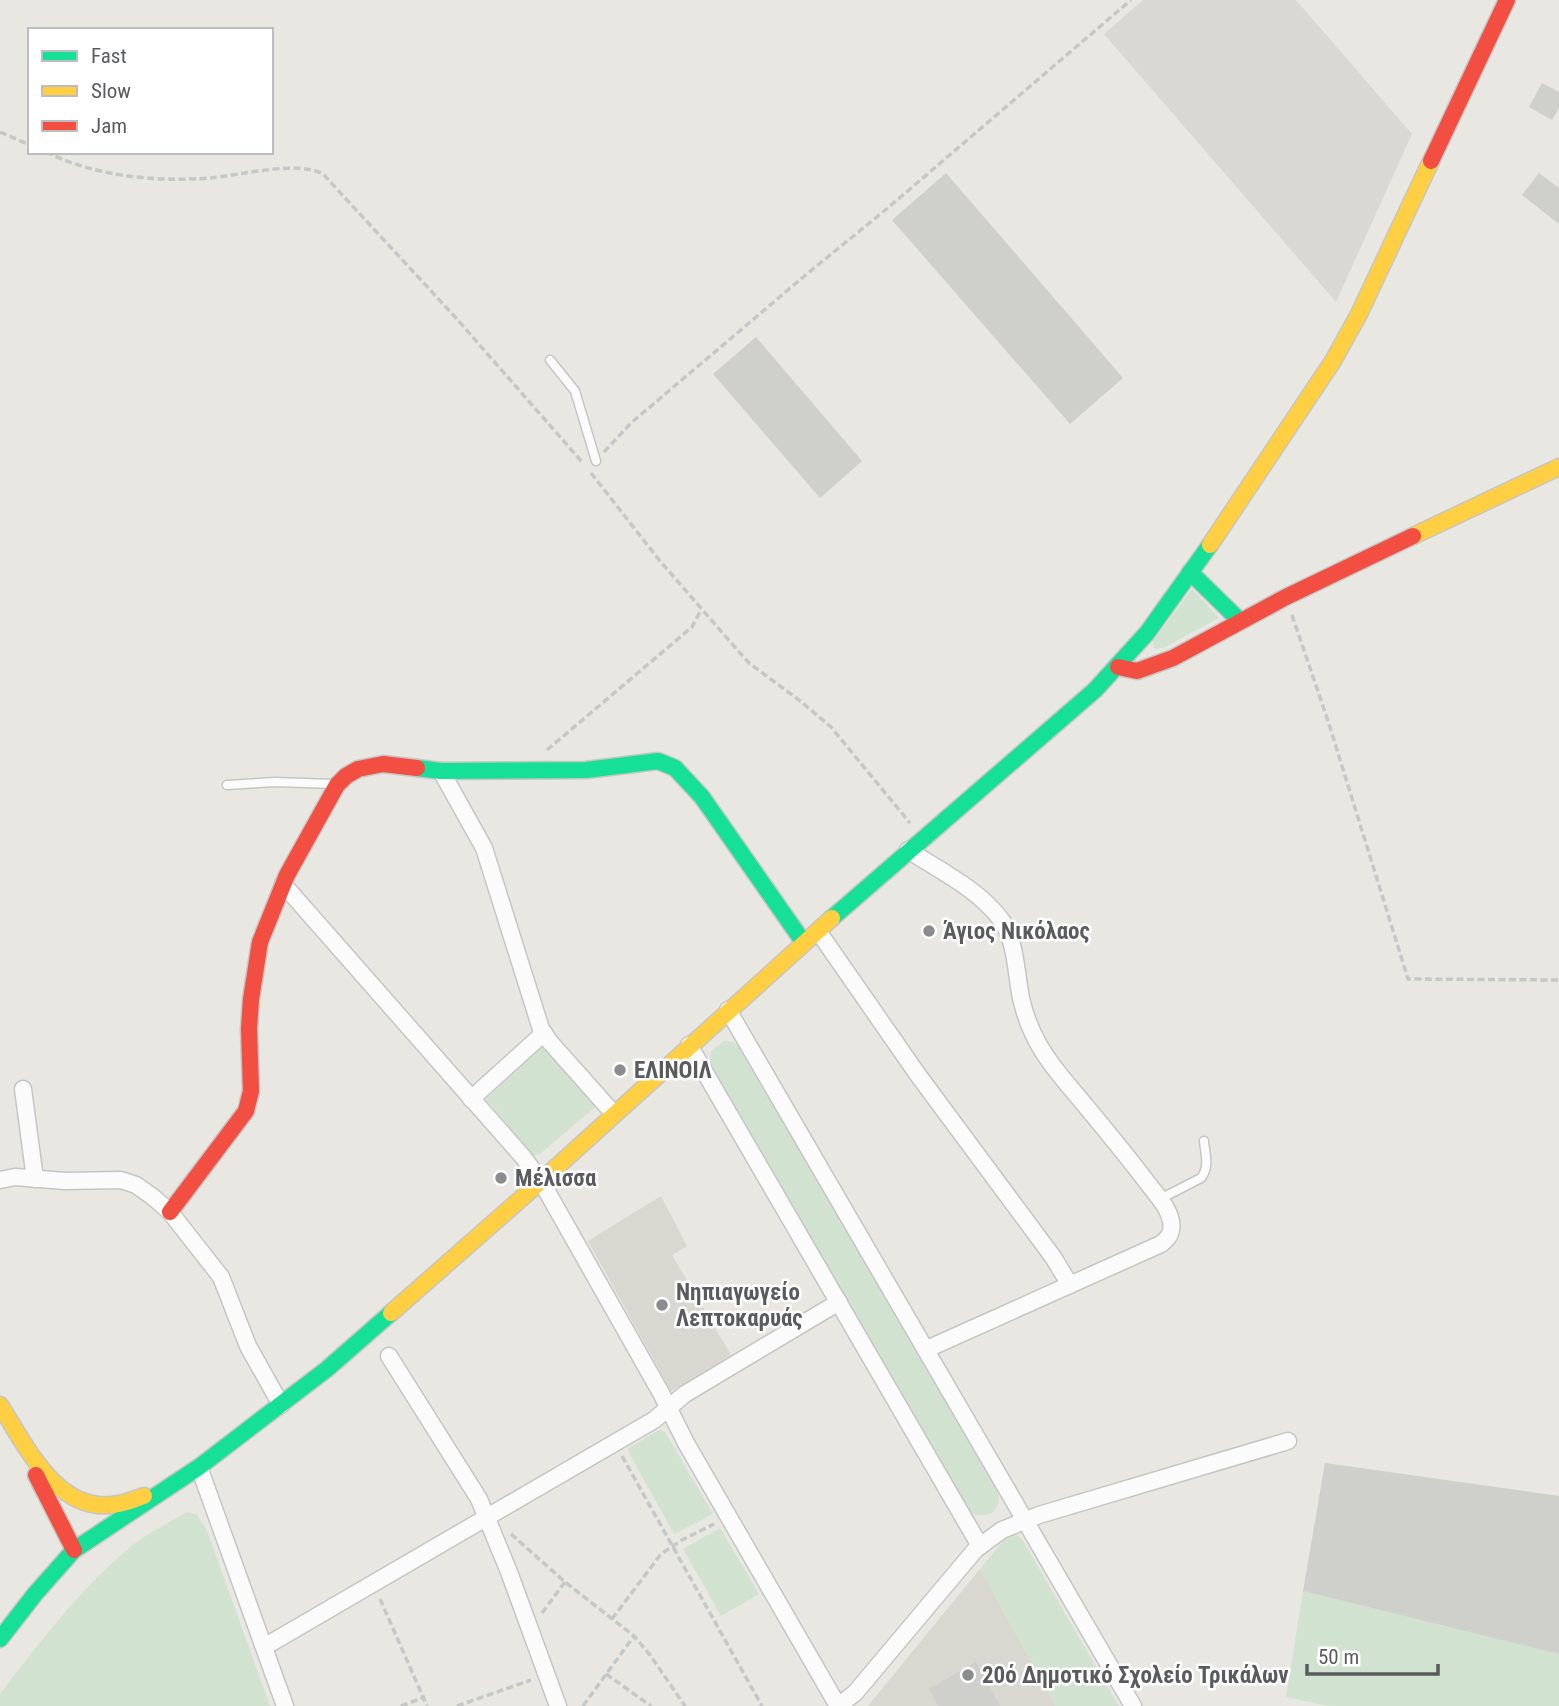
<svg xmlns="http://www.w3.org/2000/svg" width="1559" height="1706" viewBox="0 0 1559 1706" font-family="'Roboto Condensed',sans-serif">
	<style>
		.industrial { fill: #d9d8d3 }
		.education { fill: #d8d7d0 }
		.green { fill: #d1e3d0 }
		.building { fill: #cfcfcb }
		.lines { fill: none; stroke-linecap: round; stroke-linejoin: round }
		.lane-casing { stroke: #c5c5c4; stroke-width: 11 }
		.street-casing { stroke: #c5c5c4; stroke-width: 19 }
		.fast-casing { stroke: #c5c6c5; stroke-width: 19 }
		.slow-casing { stroke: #c5c6c5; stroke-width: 19 }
		.jam-casing { stroke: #c5c6c5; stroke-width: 19 }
		.path { stroke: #c4c8c6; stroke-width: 3.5; stroke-dasharray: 7 3.5; stroke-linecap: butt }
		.lane { stroke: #fcfbfb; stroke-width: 8 }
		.street { stroke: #fcfbfb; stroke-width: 16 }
		.fast { stroke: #16e098; stroke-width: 16 }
		.slow { stroke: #ffcf43; stroke-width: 16 }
		.jam { stroke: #f24e42; stroke-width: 16 }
		.poi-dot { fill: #8b8c8d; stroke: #fff; stroke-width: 2.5 }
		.labels { text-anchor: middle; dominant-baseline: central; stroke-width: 5; stroke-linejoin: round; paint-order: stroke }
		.poi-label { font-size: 23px; font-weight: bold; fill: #595b5f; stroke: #fff; text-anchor: start }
	</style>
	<rect width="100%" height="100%" fill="#e8e7e2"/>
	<path class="industrial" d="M1143,0h153l116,134 -76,168 -232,-268z"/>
	<g class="education">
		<path d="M661,1196l26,50 -15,9 59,100 -60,36 -83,-150z"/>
		<path d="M980,1569l76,137h-188z"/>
	</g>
	<g class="green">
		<path d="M1192,589l27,29 -54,29 -7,2 -5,-1 1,-8z"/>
		<path d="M724,1041l10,1 9,9 251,435c6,10 7,18 -2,27 -14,5 -23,1 -31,-11l-248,-432 -3,-7 1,-12z"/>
		<path d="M542,1047l4,1 49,56v3l-55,47 -7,1 -47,-56z"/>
		<path d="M659,1430l6,2 48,82 -39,20 -47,-85z"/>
		<path d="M187,1512l10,3 9,13 64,178h-270v-12c39,-51 78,-103 128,-145 17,-15 39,-25 59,-37z"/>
		<path d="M720,1528l39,66 -38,22 -38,-67z"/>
		<path d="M1012,1530l11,11 96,165h-63l-76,-137z"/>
		<path d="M1303,1591l256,63v52h-230l-43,-9z"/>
	</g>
	<g class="building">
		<path d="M1542,83l17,9v16l-7,12 -23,-13z"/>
		<path d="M946,173l177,205 -53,46 -178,-204z"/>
		<path d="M1539,173l20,15v36l-37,-29z"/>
		<path d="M756,337l106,124 -42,37 -107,-124z"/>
		<path d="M1325,1463l234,33v158l-256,-63z"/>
		<path d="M976,1662l24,44h-62l-9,-17z"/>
	</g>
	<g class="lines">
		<defs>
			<g id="lane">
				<path d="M550,360l25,31 21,70"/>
				<path d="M227,785l48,-3 59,2"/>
				<path d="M1160,1199l41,-21c9,-11 4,-25 3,-37"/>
			</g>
			<g id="street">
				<path d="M441,771l43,77 57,181 9,13 64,72"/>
				<path d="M908,850c31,20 72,40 94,71 14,21 14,52 19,77 8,36 24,60 48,88 26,31 52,62 77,95 9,12 22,25 25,40 2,11 -2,17 -10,23l-234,105"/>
				<path d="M283,884l240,273 18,24 120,212 25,50 152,263"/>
				<path d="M818,931l100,144 135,182 17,28"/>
				<path d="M728,1010l405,696"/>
				<path d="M689,1045l291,501"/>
				<path d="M23,1089l12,90"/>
				<path d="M471,1099l73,-66"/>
				<path d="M0,1180l15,-3 50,4 56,-1 15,5 17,12 17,15 51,65 27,69 33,59"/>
				<path d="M389,1356l90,143 30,73 49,134"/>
				<path d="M199,1467l86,239"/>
				<path d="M264,1647l390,-227 31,-26 154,-92"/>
				<path d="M838,1706l17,-13 121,-144 26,-19 37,-15 249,-74"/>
			</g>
			<g id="fast">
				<path d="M1190,572l50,49"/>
				<path d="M417,768l24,3 145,-1 72,-9 17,7 27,29 102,146"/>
				<path d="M832,918l263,-228 52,-57 63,-88"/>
				<path d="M0,1639l35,-45 39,-44 125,-83 128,-98 64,-56"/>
			</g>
			<g id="slow">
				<path d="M1413,536l146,-69"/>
				<path d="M1210,545l123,-184 26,-47 72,-153"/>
				<path d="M391,1313l150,-132 291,-263"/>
				<path d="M0,1405c26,41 58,111 118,99 9,-1 17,-5 26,-8"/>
			</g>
			<g id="jam">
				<path d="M1431,161l76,-161"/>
				<path d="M1118,667l19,4 36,-13 113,-61 127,-61"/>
				<path d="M170,1212l76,-101 5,-20 -2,-62 2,-30 9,-57 27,-67 50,-90 9,-9 12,-7 25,-5 34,4"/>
				<path d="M36,1475l38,75"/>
			</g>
		</defs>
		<use href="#lane" class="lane-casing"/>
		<use href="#street" class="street-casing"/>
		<use href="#fast" class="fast-casing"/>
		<use href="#slow" class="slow-casing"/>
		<use href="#jam" class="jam-casing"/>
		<g class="path">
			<path d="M0,132l30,13"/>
			<path d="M46,152c51,25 110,30 165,26 30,-3 87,-18 112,-4l133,144 126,144"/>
			<path d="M604,452l27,-29 177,-150 75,-61 248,-212"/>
			<path d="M591,473l69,88 73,84 16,18 50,37 32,27 79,96"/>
			<path d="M1292,615l37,109 79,255 151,1"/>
			<path d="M547,750l145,-123 9,-17"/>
			<path d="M622,1456l140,250"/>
			<path d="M511,1534l54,48 69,54 16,19 35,51"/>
			<path d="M380,1599l47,107"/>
			<path d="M542,1613l23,-31"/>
			<path d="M612,1619l49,-65 21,-14 32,-16"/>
			<path d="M606,1674l45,32"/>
			<path d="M401,1706l24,-9"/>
			<path d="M457,1706l74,-26"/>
			<path d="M583,1706l51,-70"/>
		</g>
		<use href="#lane" class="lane"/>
		<use href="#street" class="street"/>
		<use href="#fast" class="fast"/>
		<use href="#slow" class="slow"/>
		<use href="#jam" class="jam"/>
	</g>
	<g class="poi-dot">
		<circle cx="929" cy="931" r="7"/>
		<circle cx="620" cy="1070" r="7"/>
		<circle cx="501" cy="1178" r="7"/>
		<circle cx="662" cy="1305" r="7"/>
		<circle cx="968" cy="1675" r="7"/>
	</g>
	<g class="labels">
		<g class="poi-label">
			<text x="943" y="931">Άγιος Νικόλαος</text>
			<text x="634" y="1070">ΕΛΙΝΟΙΛ</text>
			<text x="515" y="1178">Μέλισσα</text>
			<text x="676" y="1292">Νηπιαγωγείο<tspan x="676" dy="26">Λεπτοκαρυάς</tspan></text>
			<text x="982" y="1675">20ό Δημοτικό Σχολείο Τρικάλων</text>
		</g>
	</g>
	<rect x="28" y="28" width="245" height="126" fill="#ffffff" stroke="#bdbdbf" stroke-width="2"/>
	<rect x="42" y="51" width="35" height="10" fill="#16e098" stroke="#bdbdbf" stroke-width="2"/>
	<text x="91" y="63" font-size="21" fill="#595b5f">Fast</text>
	<rect x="42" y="86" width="35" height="10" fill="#ffcf43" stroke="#bdbdbf" stroke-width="2"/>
	<text x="91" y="98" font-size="21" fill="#595b5f">Slow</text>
	<rect x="42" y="121" width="35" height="10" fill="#f24e42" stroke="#bdbdbf" stroke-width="2"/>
	<text x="91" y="133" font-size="21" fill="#595b5f">Jam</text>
	<path d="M1307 1664v10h131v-10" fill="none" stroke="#595b5f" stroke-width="3.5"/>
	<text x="1318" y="1664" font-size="21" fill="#595b5f" stroke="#ffffff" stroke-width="5" paint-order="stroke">50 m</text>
</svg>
